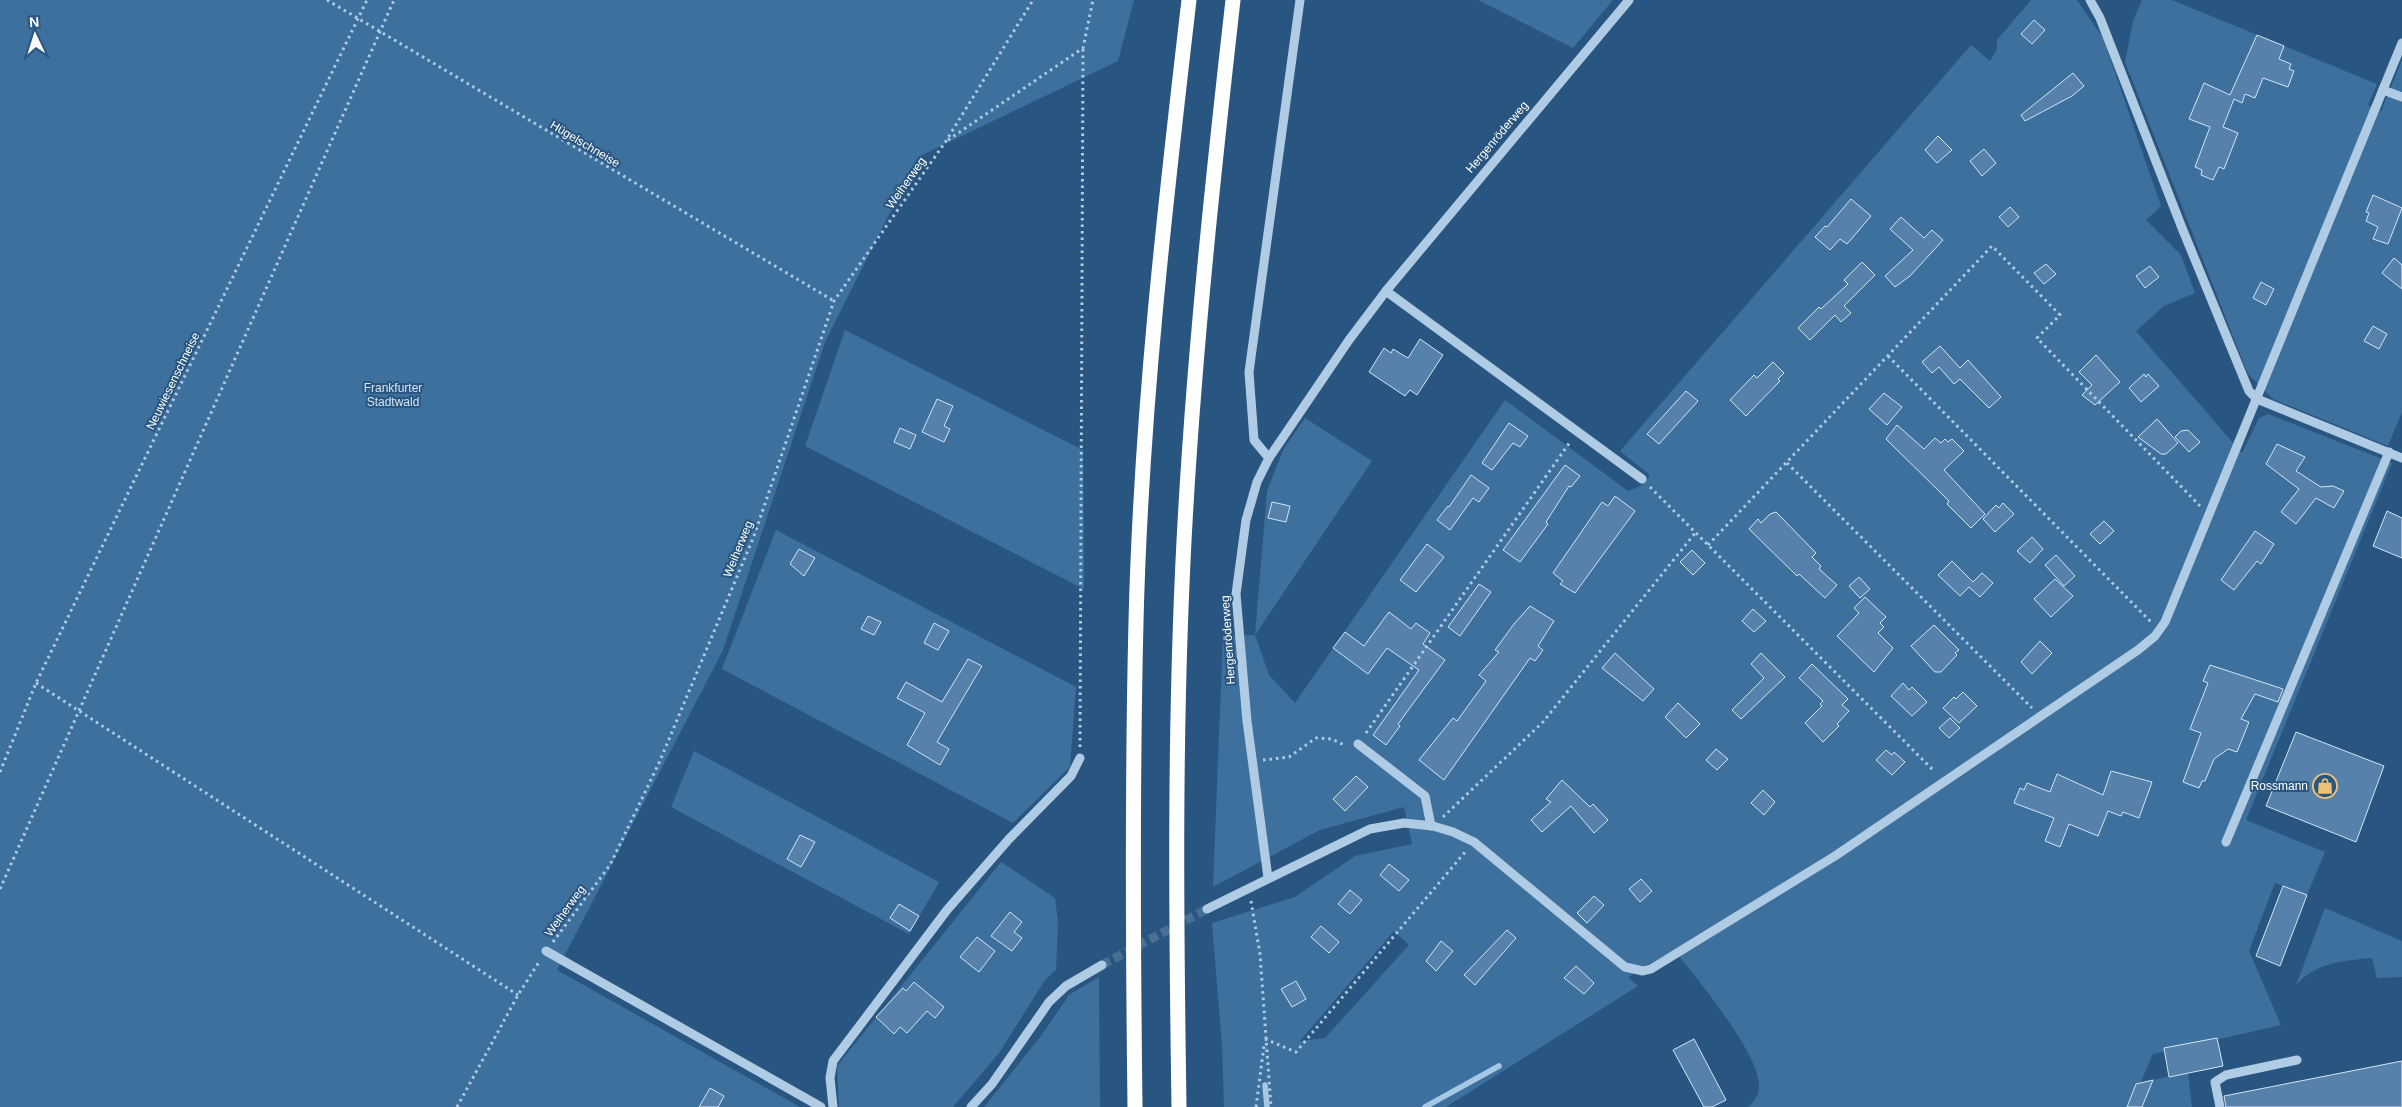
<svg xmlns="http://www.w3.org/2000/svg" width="2402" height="1107" viewBox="0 0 2402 1107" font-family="Arial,sans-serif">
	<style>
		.green { fill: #3e709d; fill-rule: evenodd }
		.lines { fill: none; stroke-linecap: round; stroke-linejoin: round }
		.stream { stroke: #a5c8e5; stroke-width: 5.5 }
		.building { fill: #5581aa; stroke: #d3e5f4 }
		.minor-tunnel { stroke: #496f93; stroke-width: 9; stroke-dasharray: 9 4.5; stroke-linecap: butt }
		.path { stroke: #b0cce5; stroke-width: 3; stroke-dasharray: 2.5 4; stroke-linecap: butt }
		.minor { stroke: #b0cce5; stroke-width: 9 }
		.highway { stroke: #fff; stroke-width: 15 }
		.labels { text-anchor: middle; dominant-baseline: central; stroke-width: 4; stroke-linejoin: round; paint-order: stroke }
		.street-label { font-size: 12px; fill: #fff; stroke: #295680 }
		.park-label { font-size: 12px; fill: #d3e5f4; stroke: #295680 }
		.poi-label { font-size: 12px; fill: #fff; stroke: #295680; text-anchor: end }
	</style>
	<rect width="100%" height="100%" fill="#295680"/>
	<g class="green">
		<path d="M0,0h1134l-16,61 -200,96 -93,185 -102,308 -166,320 243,137h-800z"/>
		<path d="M1478,0h135l-40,48z"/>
		<path d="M2031,0h46l26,38 58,168 -15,14 35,35 14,38 -31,13 -28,25 106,122 17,-35 9,-4 124,49 -146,357 79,32 -18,43 -32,-12 -26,68 32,74 -128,29 -23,53h-382c6,-6 10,-10 11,-19 3,-32 -64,-112 -85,-138l-46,27 10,9 -192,121h-222l-2,-61 -10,-123 83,-26 60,-41 57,-12 -8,-37 -84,23 -107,57 10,-251 32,-1 12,-144 16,-41 22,-32 67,43 -117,174 14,40 26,28 210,-303 123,91 13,-5 9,-11 -30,-24 351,-406 19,16 7,-12v-9zM1394,931l15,14 -84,93 -25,3z"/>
		<path d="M2142,0h30l205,84 -9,21 13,6 21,-51v352l-14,34 -115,-47 -25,-25 -123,-312 8,-41z"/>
		<path d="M845,330l238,120 1,139 -279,-143z"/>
		<path d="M776,530l300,157 -6,80 -57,56 -291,-154z"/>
		<path d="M694,751l245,131 -30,52 -238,-127z"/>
		<path d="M1001,862l54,36 3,23 -2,49 -11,10 -46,73 -46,54h-114l-2,-41z"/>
		<path d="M2325,908l77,33v36l-25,1 -5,-20c-30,3 -55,4 -76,27z"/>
		<path d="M1099,977l1,130h-116l57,-71 28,-41z"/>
		<path d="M2188,1073l4,34h-50l11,-27z"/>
	</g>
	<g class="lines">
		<g class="stream">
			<path d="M1265,1085l2,22"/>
			<path d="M1425,1107l74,-41"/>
		</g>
	</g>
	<g class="building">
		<path d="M2034,20l11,10 -13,14 -11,-10z"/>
		<path d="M2257,35l27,11 -5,13 12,5 -2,5 5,2 -6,16 -25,-9 -8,20 -10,-4 -3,9 -8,-4 -11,28 15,6 -14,36 -5,-2 -6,13 -12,-5 1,-5 -7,-3 15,-40 -21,-8 15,-36 26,12z"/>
		<path d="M2073,73l11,13 -12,10 -47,25 -4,-6z"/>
		<path d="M1938,136l14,14 -15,13 -12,-13z"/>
		<path d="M1984,149l12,14 -14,13 -12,-15z"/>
		<path d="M2373,195l29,13 -14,36 -15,-5 5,-12 -12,-6 3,-8 -3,-1z"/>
		<path d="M1851,199l20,17 -24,28 -7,-5 -10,11 -15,-13 10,-11 2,1z"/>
		<path d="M2010,207l9,10 -11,10 -9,-10z"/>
		<path d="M1901,217l23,21 8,-8 11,10 -33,36 -15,11 -10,-11 28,-26 -23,-21z"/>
		<path d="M2394,258l8,7v24l-20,-16z"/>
		<path d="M1862,262l13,13 -31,31 7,7 -10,9 -6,-7 -25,25 -12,-12 21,-21 2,2 27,-25 -4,-4z"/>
		<path d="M2046,264l10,10 -12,10 -10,-11z"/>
		<path d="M2150,266l9,11 -14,11 -9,-12z"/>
		<path d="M2261,282l13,7 -8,16 -13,-7z"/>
		<path d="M2373,326l14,8 -8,15 -15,-8z"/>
		<path d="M1420,339l23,16 -26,40 -7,-5 -5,6 -36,-24 15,-24 7,5 2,-4 15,9z"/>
		<path d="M1940,346l20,22 8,-8 33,37 -12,11 -29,-29 -6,5 -15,-17 -7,6 -10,-11z"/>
		<path d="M2096,355l24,27 -25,23 -13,-10 10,-10 -13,-13z"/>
		<path d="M1773,362l11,11 -6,6 2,2 -34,35 -16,-16 24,-25 3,3z"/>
		<path d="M2144,374l2,3 2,-3 11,12 -18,16 -12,-14z"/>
		<path d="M1686,391l12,10 -39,43 -12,-10z"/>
		<path d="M1884,393l18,14 -15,18 -18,-16z"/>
		<path d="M937,399l16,7 -9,20 6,3 -6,13 -22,-10z"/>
		<path d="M2157,419l21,24 -12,11h-5l-23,-17z"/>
		<path d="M1509,423l19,13 -8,11 -7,-4 -21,27 -10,-7z"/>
		<path d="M1897,425l27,24 11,-11 6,5 4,-4 3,3 4,-3 12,12 -20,19 41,44 -14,14 -24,-24 2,-3 -63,-62z"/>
		<path d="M900,428l16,7 -6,14 -16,-7z"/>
		<path d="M2188,430l12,12 -11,10 -14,-15 6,-6z"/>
		<path d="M2277,444l28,13 -9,14 25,16 12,-1 11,5 -10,17 -18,-10 -20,26 -15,-12 18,-23 -33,-25z"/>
		<path d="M1565,465l15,11 -9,11 -2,-1 -23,36 2,2 -28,38 -17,-12z"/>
		<path d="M1471,475l18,13 -10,14 -6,-4 -23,32 -13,-10 11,-14 1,1z"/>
		<path d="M1615,496l20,15 -60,82 -15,-9 3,-3 -10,-8 49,-71 6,4z"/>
		<path d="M1272,502l18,4 -4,16 -18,-4z"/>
		<path d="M2003,503l11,11 -19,18 -12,-13 13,-14 3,3z"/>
		<path d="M2387,511l15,7v40l-29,-12z"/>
		<path d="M1776,512l40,41 -4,4 9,9 -2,3 18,16 -12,13 -26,-24 -2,2 -48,-47 9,-10 3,4 9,-9z"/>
		<path d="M2104,521l10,10 -14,13 -10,-10z"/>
		<path d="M2255,531l19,13 -13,20 -4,-3 -23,29 -13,-10z"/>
		<path d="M2032,537l11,12 -13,14 -13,-12z"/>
		<path d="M1427,544l17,13 -28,35 -16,-12z"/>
		<path d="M799,549l16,9 -11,18 -14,-12z"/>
		<path d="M1692,550l13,13 -12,12 -13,-13z"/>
		<path d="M2056,555l19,21 -11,10 -19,-21z"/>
		<path d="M1952,561l21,21 9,-9 11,10 -13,14 -11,-10 -9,9 -22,-21z"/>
		<path d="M1859,577l11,12 -10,9 -11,-12z"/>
		<path d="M2055,579l18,17 -22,21 -17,-18z"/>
		<path d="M1479,584l12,8 -31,44 -12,-9z"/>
		<path d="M1865,597l21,20 -6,6 4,4 -6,6 15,15 -19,24 -37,-36 22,-23 -5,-5z"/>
		<path d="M1530,606l24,15 -16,25 5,4 -8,11 -5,-3 -86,122 -25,-20 34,-42 4,3 29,-40 -7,-6 20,-23 -4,-2 19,-26z"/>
		<path d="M1753,609l13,12 -12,11 -12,-11z"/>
		<path d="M1389,612l22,17 5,-6 14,10 -7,11 22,16 -47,64 2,2 -14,19 -13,-10 46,-65 -32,-22 -19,26 -35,-26 12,-16 19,14z"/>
		<path d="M868,616l13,6 -7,13 -13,-6z"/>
		<path d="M934,623l15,8 -11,19 -14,-7z"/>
		<path d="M1934,625l25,25 -4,3 2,2 -16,17h-6l-24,-26z"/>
		<path d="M2040,641l12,12 -20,21 -11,-12z"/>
		<path d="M1615,653l39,36 -11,12 -41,-33z"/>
		<path d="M1761,653l24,24 -44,42 -9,-9 32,-32 -13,-14z"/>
		<path d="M968,659l14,7 -45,76 12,7 -9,16 -33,-20 18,-32 -28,-15 9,-16 36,20z"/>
		<path d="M1812,664l36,35 -6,6 7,6 -12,13 2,2 -16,16 -18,-19 17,-17 -2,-2 3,-3 -24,-23z"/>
		<path d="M2210,665l73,24 -5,13 -23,-8 -14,25 8,3 -12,30 -9,-3 -14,10 -9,22h-3l-3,7 -16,-6 18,-49 -11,-4 18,-46 -5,-2z"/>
		<path d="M1903,683l6,7 3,-3 15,15 -15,14 -21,-20z"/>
		<path d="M1963,692l14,14 -18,17 -16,-15 11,-11 2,2z"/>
		<path d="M1678,703l22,21 -14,14 -21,-21z"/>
		<path d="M1950,718l10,10 -11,10 -10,-10z"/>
		<path d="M2296,732l88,34 -28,76 -90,-36z"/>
		<path d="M1716,749l12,10 -11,11 -11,-10z"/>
		<path d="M1886,750l6,5 2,-3 11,10 -13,13 -16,-15z"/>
		<path d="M2111,771l41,11 -13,36 -16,-6 -2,4 -13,-5 -10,25 -29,-12 -9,23 -15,-6 9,-23 -40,-15 6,-15 4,2 3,-7 23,9 7,-18 46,21z"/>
		<path d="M1356,776l12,11 -23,24 -12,-12z"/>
		<path d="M1562,780l28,27 3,-3 15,16 -14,13 -23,-27 -29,26 -11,-12 20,-18 -5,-3z"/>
		<path d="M1763,790l12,12 -11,13 -13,-12z"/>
		<path d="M800,835l15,7 -14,25 -14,-8z"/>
		<path d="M1389,864l20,16 -10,11 -19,-16z"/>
		<path d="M1641,879l11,12 -12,11 -11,-13z"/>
		<path d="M2283,886l24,9 -27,71 -24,-10z"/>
		<path d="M1350,890l12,10 -12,14 -12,-10z"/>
		<path d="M1594,896l10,9 -17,18 -10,-10z"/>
		<path d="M899,904l20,12 -9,15 -20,-13z"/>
		<path d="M1010,912l12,10 -8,10 8,6 -10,13 -21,-15z"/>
		<path d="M1321,926l18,16 -10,11 -18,-16z"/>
		<path d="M1507,930l9,8 -41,47 -11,-10z"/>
		<path d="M977,937l18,14 -16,21 -19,-15z"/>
		<path d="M1441,941l12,10 -17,20 -10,-10z"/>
		<path d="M1576,966l18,17 -10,11 -20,-16z"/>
		<path d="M1296,981l10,18 -14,8 -11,-18z"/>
		<path d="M914,982l30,25 -9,11 -8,-7 -20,22 -7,-6 -6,7 -18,-17 27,-29 3,3z"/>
		<path d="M2217,1038l6,28 -54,11 -5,-29z"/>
		<path d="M1694,1039l32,61 -14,7h-8l-31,-57z"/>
		<path d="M2402,1061v46h-176l-2,-11z"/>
		<path d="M2153,1080l-11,27h-15l9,-23z"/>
		<path d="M710,1088l14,8 -6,11h-19z"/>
	</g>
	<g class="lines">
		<path class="minor-tunnel" d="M1102,965l105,-56"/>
		<g class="path">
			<path d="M327,0l507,301"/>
			<path d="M948,140l135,-92 10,-48"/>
			<path d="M1888,356l263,266"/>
			<path d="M1787,463l245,245"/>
			<path d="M1650,487l285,285"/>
			<path d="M1708,545l284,-299 68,69 -23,23 163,168"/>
			<path d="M36,683l482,312"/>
			<path d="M1366,733l204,-291"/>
			<path d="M1080,747l3,-699"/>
			<path d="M1263,760l26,-3 27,-19 16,1 14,7"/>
			<path d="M0,772l36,-89 331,-683"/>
			<path d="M1443,817l100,-95 153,-190"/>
			<path d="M0,889l394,-889"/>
			<path d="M1251,901l9,53 11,153"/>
			<path d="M553,942l57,-77 49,-102 95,-227 80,-235 112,-160 87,-141"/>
			<path d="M1265,1039l31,13 170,-201"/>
			<path d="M457,1107l61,-112 21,-33"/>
			<path d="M1256,1107l8,-61"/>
		</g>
		<g class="minor">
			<path d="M2090,0l10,18 82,210 67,163 8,8 145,59"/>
			<path d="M2383,90l19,7"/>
			<path d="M1386,291l256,188"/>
			<path d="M1269,458l-15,-18 -5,-68 51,-372"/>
			<path d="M1358,744l67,52 6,30"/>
			<path d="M2226,842l163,-390"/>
			<path d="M1268,878l-21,-157 -11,-127 10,-74 11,-38 12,-24 80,-118 37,-49 243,-291"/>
			<path d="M1207,909l163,-80 34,-6 29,3 20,6 21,10 151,125 18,4 8,-2 184,-113 303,-206 17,-14 10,-14 237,-579"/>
			<path d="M546,951l275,156"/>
			<path d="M833,1107l-3,-29 3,-17 114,-151 62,-71 62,-63 9,-18"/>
			<path d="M971,1107l21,-23 57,-82 17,-16 36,-21"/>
			<path d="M2220,1107l-5,-25 11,-7 71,-15"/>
		</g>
		<g class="highway">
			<path d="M1135,1107c-2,-162 -3,-323 1,-485 5,-208 29,-416 53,-622"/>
			<path d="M1179,1107c-3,-200 -5,-402 7,-602 10,-169 28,-337 47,-505"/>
		</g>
	</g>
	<defs>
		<symbol id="shop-ring" viewBox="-11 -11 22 22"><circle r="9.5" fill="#295680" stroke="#ecc177" stroke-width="1.5"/><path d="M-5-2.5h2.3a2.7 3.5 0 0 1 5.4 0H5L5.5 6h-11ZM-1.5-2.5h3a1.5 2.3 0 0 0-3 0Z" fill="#ecc177"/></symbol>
	</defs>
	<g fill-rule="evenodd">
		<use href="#shop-ring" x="2311" y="772" width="28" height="28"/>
	</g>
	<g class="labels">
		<g class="street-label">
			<text transform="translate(1497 137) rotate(-50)">Hergenröderweg</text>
			<text transform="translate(585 144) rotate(31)">Hügelschneise</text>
			<text transform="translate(906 183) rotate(-55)">Weiherweg</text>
			<text transform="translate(173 381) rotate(-64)">Neuwiesenschneise</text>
			<text transform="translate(738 549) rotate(-68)">Weiherweg</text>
			<text transform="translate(1228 640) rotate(-94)">Hergenröderweg</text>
			<text transform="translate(565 911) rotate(-54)">Weiherweg</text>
		</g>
		<g class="park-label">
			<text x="393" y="388">Frankfurter<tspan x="393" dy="14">Stadtwald</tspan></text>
		</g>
		<g class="poi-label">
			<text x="2308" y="786">Rossmann</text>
		</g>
	</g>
	<g transform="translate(35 35) rotate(356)" stroke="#295680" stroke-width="4" paint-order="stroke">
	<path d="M0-4L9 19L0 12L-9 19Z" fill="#ffffff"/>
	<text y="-8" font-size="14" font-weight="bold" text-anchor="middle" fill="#ffffff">N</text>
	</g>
</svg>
